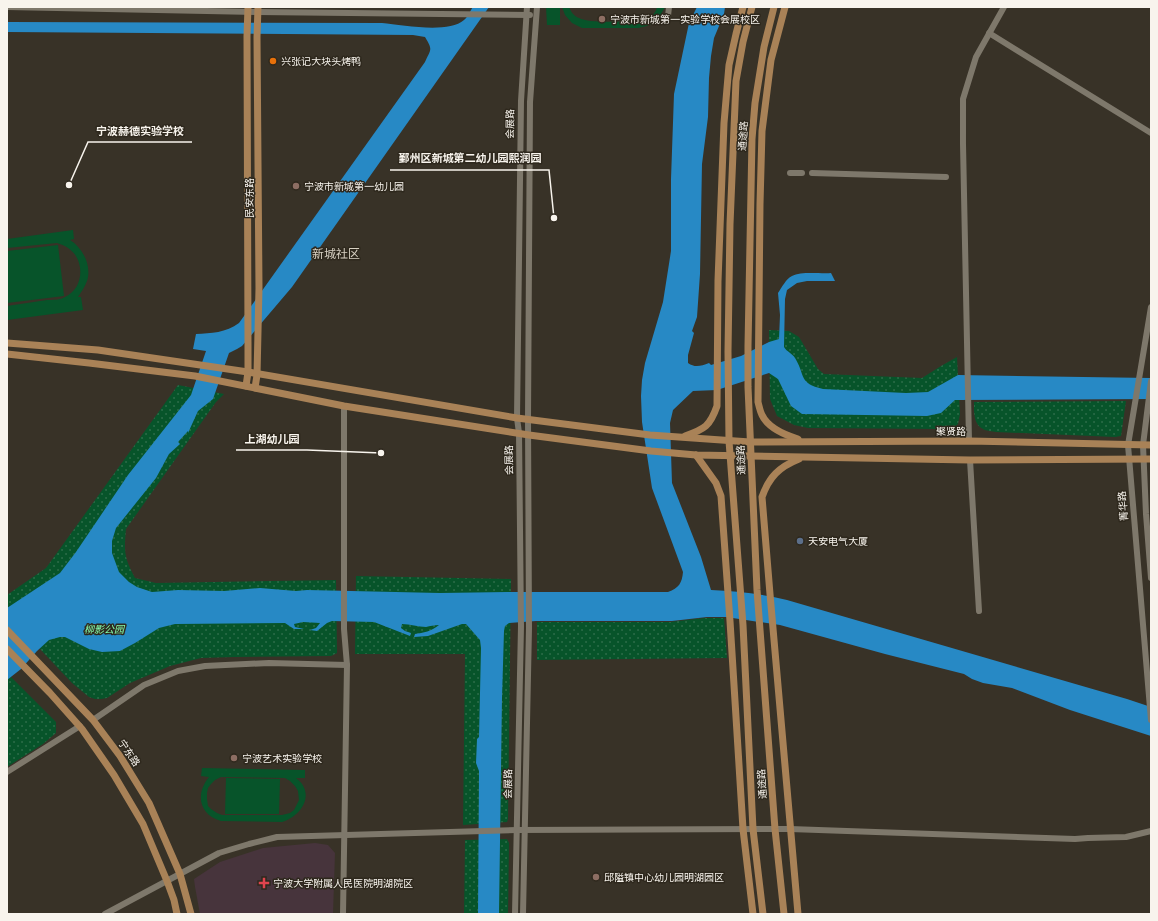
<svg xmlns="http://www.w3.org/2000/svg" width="1158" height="921" viewBox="0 0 1158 921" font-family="'Times New Roman','Noto Sans SC',serif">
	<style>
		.medical { fill: #47343c }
		.grass { fill: url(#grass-dots) }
		.pitch { fill: #07542a; fill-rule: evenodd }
		.water { fill: #2789c5 }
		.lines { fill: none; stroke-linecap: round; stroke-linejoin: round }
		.minor { stroke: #7e786b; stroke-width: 6 }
		.major { stroke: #a98257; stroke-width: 7 }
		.education-dot { fill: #8d6e63; stroke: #2e281d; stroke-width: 1.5 }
		.food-dot { fill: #e8710a; stroke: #2e281d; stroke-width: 1.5 }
		.service-dot { fill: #5c6f8a; stroke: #2e281d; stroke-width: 1.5 }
		.health-dot { fill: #e0444e; stroke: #2e281d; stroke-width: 1.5 }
		.labels { text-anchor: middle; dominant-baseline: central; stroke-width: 3; stroke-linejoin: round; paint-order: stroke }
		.poi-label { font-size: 10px; fill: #f8f4ed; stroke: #2e281d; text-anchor: start }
		.street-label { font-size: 10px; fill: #f8f4ed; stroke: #2e281d }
		.park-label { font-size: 10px; font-style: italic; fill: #86fcac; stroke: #2e281d }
		.quarter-label { font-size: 12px; fill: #d7d0c2; stroke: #2e281d }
		.leader { fill: none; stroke: #f8f4ed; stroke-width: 1.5 }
		.callout-dot { fill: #f8f4ed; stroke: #2e281d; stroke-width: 1.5 }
		.callout-label { font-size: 11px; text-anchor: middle; font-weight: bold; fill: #f8f4ed; stroke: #2e281d; stroke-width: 3; stroke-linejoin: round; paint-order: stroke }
	</style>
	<defs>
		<pattern id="grass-dots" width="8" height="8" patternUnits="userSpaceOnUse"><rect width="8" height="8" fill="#07542a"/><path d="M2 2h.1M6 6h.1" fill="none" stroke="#2c6d49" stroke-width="1.8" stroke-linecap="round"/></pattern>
	</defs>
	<rect width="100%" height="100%" fill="#383227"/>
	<path class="medical" d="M315,843l13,2 7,8 -2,61h-133l-5,-27 -1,-8 26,-17 43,-14z"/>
	<g class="grass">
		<path d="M769,330l20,1 10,6 19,32 6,5 98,4 19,-12 16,-9 3,57 -2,10 -5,4 -10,1 -135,-1 -14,-3 -17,-9 -7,-17z"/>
		<path d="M178,385l46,9 -8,8 -90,127c-2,23 -2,28 9,49l21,5 180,-3 1,73 -6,3 -97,1 -33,1 -31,8 -40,17 -23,15 -6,1h-6l-6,-2 -17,-14 -65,-69v-19l39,-27z"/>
		<path d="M1126,401l-5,35 -6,1 -119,-5c-4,-1 -10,-1 -13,-3 -10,-5 -9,-18 -9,-27z"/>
		<path d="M356,576l155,3 -3,240 -1,3 -44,3 2,-171h-110z"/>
		<path d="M705,618h19l3,40 -190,2v-38h133z"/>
		<path d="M7,673l49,49v11l-13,11 -36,23z"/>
		<path d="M507,839l2,4 -1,71h-44l1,-74z"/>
	</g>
	<g class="pitch">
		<path d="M546,7h14v18h-13z"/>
		<path d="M562,7h7c2,5 5,9 10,11 11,6 45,3 59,3 10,-1 17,-5 19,-14h8l-8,14 -10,5 -9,2h-56l-10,-5 -7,-8z"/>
		<path d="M73,230l1,9 -4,1c13,8 22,26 17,41 -2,6 -6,11 -9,16h3l2,13 -76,10v-14c13,-2 27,-4 40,-6 6,0 13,0 18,-3 13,-6 18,-21 14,-34 -3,-11 -12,-17 -22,-20l-50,5v-9z"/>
		<path d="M58,245l6,51 -57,7v-52z"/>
		<path d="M202,768l103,2v8h-9c20,15 6,38 -14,44l-61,-1c-22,-6 -26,-27 -12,-44l-8,-1zM221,777l64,1 5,3 5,5 3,5 1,9 -5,10 -4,3 -8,2h-60l-5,-2 -6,-4 -3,-3 -1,-7v-6l1,-5 3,-4 4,-4z"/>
		<path d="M226,778l54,1 -1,35h-54z"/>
	</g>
	<path class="water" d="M473,7h16l-197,280 -50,59 -5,3 -8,4 -16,46 -15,12 -10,22v-2l-10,11 2,2 -11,10 -13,24 -40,50 -4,13v12l7,19 10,10 8,5 15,5 26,-2 46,1 36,-3 36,3 11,-1 133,3 67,-1h161c11,-4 14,-9 15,-20l-31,-84 -10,-66 -1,-26 1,-16 3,-17 18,-61 8,-51v-72l3,-85 15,-71 8,-16h28l-1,7 -10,24 -3,18 -2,22 -1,39 -6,47 -2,110 -3,43 -5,14 2,2 -6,22v8c7,5 13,3 21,0l2,2 30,-9 28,-14 10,-3 1,-24 -2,-22c4,-6 8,-14 14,-17 9,-5 29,-2 39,-3l4,8h-28l-10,2 -10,7 -2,9 -1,48c3,5 8,6 11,11 11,18 3,25 28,31l83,4 22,-1 30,-17 193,3v21l-196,1 -14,13 -14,3 -125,-2 -11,-8 -13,-27 -9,-6 -52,17 -24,1 -20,19 -3,13 2,60 29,74 10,33c25,1 52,4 76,10l340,99 24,8v29l-81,-26 -58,-22 -29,-5 -11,-4 -8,-5 -79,-20 -105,-29 -54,-8h-19l-35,4h-136l-27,2 -4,3 -1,5 -2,67 -3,216h-21l1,-143 -3,-8 1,-24 2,-2 2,-89 -1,-8 -14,-16h-4l-34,12 -14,1 1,-3c8,-1 17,-3 24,-9 -5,0 -9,1 -13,2 -8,0 -16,-3 -24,-3l-1,4 4,3 6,2 -1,3 -36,-14 -42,-1 -5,2 -10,8 -7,-1 6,-2 4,-5 -17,-1 -9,2 1,3 9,2h-10l-9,-6 -110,1 -16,4 -24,15 -15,8 -18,1 -13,-3 -24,-12h-5l-11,3 -12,11 -16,18 -14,11v-72l53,-35 16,-21 52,-77 63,-80 15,-44 -13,-2 3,-15c15,-1 30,-1 43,-11l186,-261c6,-13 8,-12 0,-25l-12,-2 -406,-3v-10l375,1c21,2 66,11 82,-3 4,-3 6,-9 9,-13z"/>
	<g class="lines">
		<g class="minor">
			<path d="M7,7l250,5 273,3"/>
			<path d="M668,16l1,-9"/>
			<path d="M989,33l162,100"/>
			<path d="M790,173h12"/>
			<path d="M812,173l134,4"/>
			<path d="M1151,307l-23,138 23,275"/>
			<path d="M1151,381l-8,64 3,69 5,64"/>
			<path d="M969,441l-6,-297v-45l13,-42 28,-50"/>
			<path d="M970,460l9,151"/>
			<path d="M93,720l51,-35 34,-14 27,-5 64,-3 78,2"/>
			<path d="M7,772l73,-46"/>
			<path d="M105,914l114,-61 30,-9 28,-7 240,-7 273,-1 285,10 13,-1 38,-1 25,-6"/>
			<path d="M343,914l4,-249 -3,-36v-223"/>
			<path d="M515,914l6,-288 -2,-193 -2,-15 4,-317 6,-94"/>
			<path d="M523,914l6,-286 -1,-209 2,-317 7,-95"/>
		</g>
		<g class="major">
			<path d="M752,7l-9,35 -7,39 -6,143 -2,128 1,89 14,184 10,204 10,85"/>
			<path d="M774,7l-10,40 -9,56 -3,36 -4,207v41l9,203 18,239 9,85"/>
			<path d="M785,7l-14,53 -9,71 -2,73 -2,198c1,4 2,9 4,13 6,13 23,20 36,24"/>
			<path d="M7,343l91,7 150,22 269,46 133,17 100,7 219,-1 182,4"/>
			<path d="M7,354l82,9 106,13 149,30 185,29 122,16 45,4 274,5 181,-1"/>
			<path d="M246,386l2,-14v-30l-1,-306 1,-29"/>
			<path d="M255,388l2,-13 2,-87 -2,-251 1,-30"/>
			<path d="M685,436c20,-7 25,-10 32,-30l1,-125 6,-158 5,-58 7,-31 7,-27"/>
			<path d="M696,455l20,28 5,13 9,125 13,208 10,85"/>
			<path d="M7,630l86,90 27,36 29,47 31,71 11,40"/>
			<path d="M7,649l43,44 32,36 32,46 29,49 24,57 7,19 3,14"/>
			<path d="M798,914l-28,-320 -8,-97c7,-20 17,-30 37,-38"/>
		</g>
	</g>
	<g class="education-dot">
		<circle cx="602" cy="19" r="4"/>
		<circle cx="296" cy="186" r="4"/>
		<circle cx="234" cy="758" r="4"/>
		<circle cx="596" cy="877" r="4"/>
	</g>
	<circle class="food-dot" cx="273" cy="61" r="4"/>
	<circle class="service-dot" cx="800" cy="541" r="4"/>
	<path class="health-dot" d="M262 877h4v4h4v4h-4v4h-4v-4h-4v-4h4z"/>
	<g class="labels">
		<g class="poi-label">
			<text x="610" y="19">宁波市新城第一实验学校会展校区</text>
			<text x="281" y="61">兴张记大块头烤鸭</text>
			<text x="304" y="186">宁波市新城第一幼儿园</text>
			<text x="808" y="541">天安电气大厦</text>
			<text x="242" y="758">宁波艺术实验学校</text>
			<text x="604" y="877">邱隘镇中心幼儿园明湖园区</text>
			<text x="273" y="883">宁波大学附属人民医院明湖院区</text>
		</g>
		<g class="street-label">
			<text transform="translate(510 124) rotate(-89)">会展路</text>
			<text transform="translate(743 136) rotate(-86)">通途路</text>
			<text transform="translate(249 198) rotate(-90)">民安东路</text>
			<text x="951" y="431">聚贤路</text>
			<text transform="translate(509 460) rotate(-91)">会展路</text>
			<text transform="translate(741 460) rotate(-92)">通途路</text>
			<text transform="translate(1123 506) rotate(-95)">菁华路</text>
			<text transform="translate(129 753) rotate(56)">宁东路</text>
			<text transform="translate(508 784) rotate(-89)">会展路</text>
			<text transform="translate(762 784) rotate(-94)">通途路</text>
		</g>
		<g class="park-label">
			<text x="104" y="629">柳影公园</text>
		</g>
		<g class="quarter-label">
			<text x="336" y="254">新城社区</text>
		</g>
	</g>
	<path class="leader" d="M69 185L88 142H192M554 218L549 170H390M381 453L307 450H236"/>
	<g class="callout-dot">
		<circle cx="69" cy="185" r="4"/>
		<circle cx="554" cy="218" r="4"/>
		<circle cx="381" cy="453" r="4"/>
	</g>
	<g class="callout-label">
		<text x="140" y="135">宁波赫德实验学校</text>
		<text x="470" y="162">鄞州区新城第二幼儿园熙润园</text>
		<text x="272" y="443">上湖幼儿园</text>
	</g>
	<rect width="1158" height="921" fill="none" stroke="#f8f4ed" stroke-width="16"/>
</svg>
